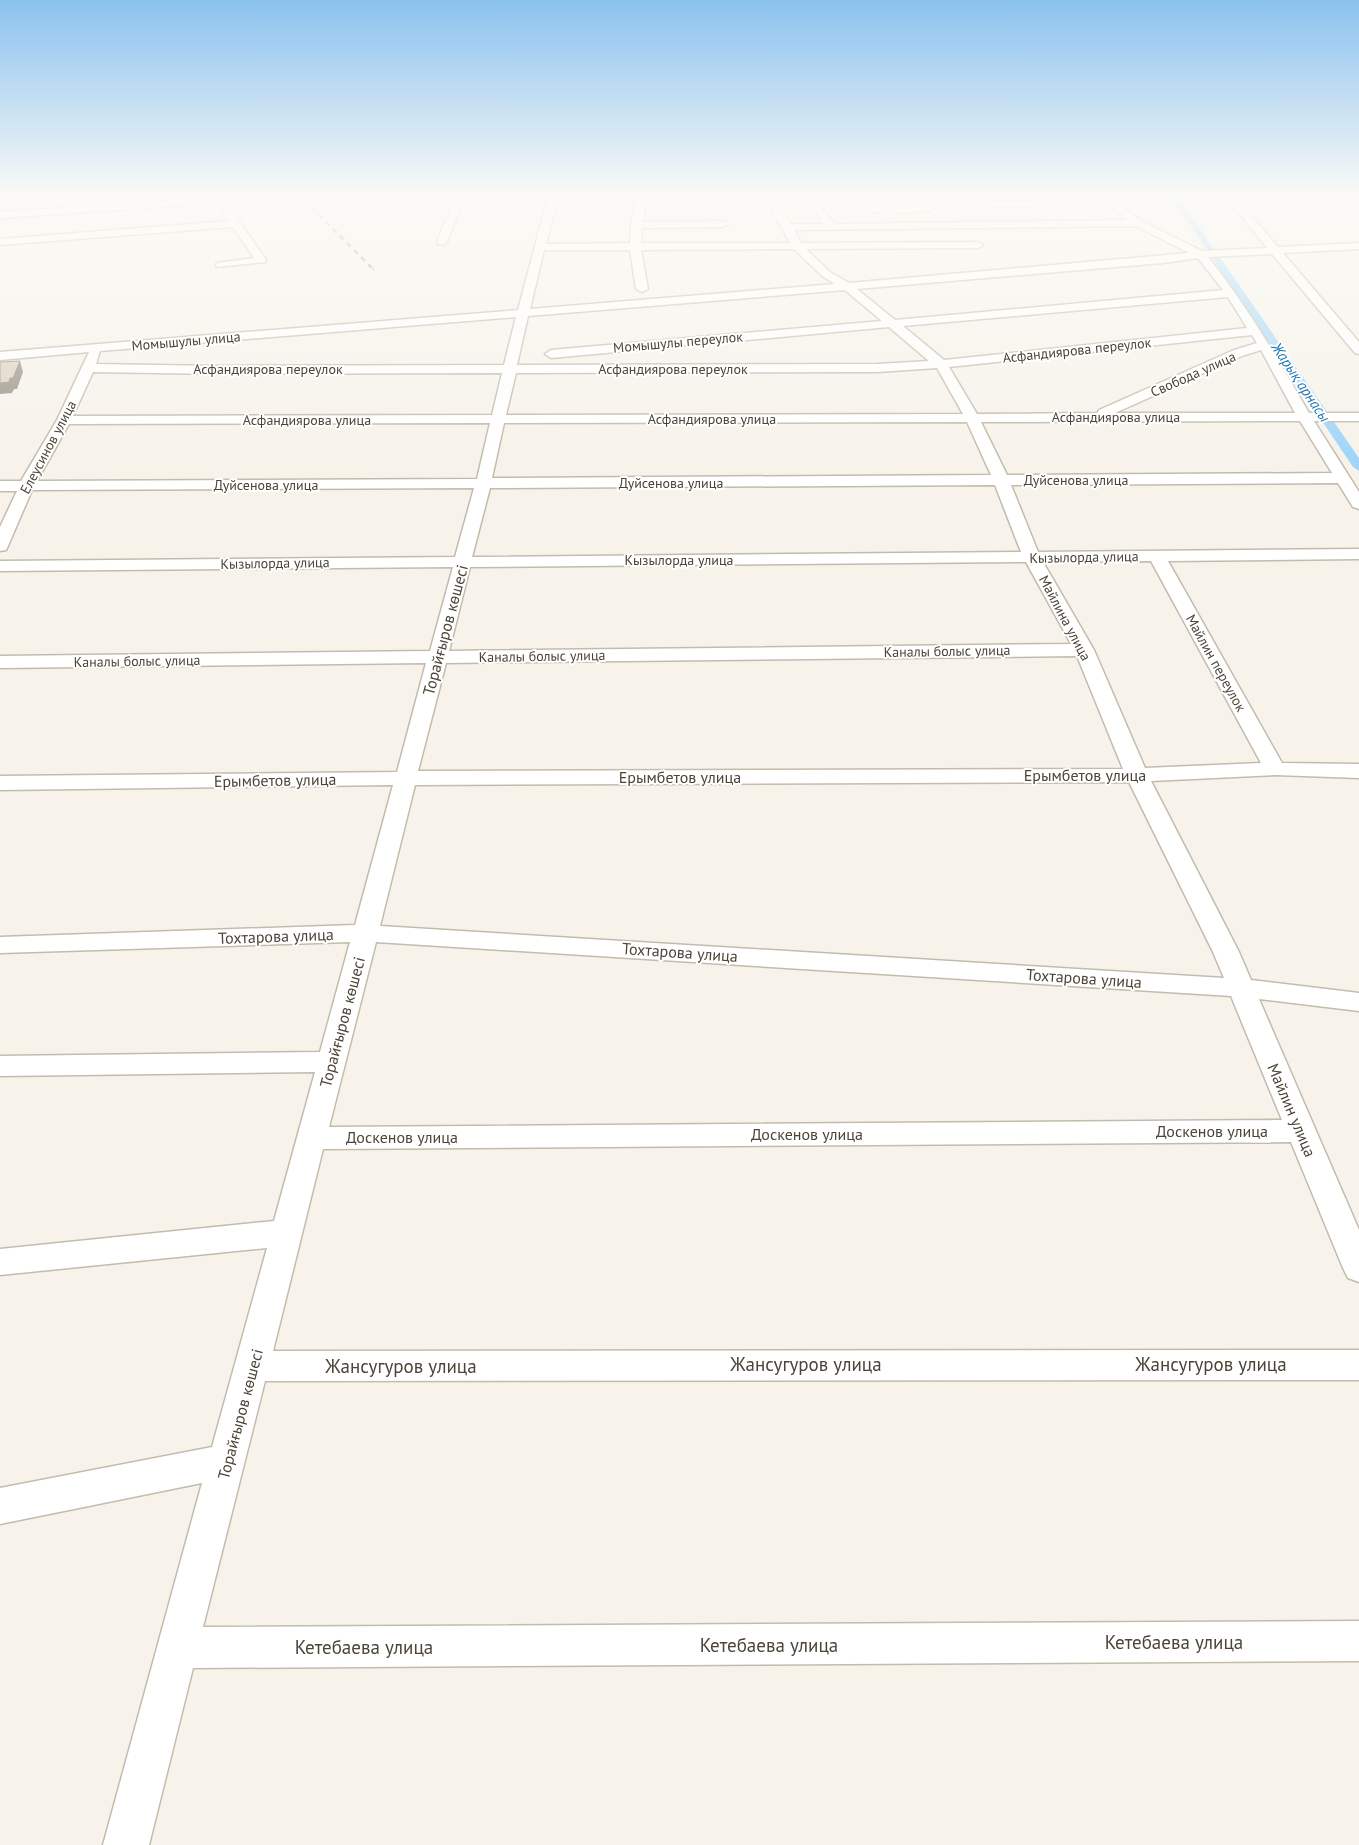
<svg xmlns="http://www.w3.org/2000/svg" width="1359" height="1845" viewBox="0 0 1359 1845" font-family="'PT Sans',sans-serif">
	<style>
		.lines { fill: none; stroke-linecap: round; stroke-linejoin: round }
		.canal { fill: #a1d6f9; fill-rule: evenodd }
		.minor-casing { stroke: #c4bbac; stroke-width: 3 }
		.minor { fill: #fff; fill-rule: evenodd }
		.rail-casing { stroke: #9a9a9a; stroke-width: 2.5 }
		.rail { stroke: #fff; stroke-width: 2; stroke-dasharray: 5; stroke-linecap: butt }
		.shaded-wall { fill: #9b9387 }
		.building { fill: #ddd2c1; stroke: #9b9387 }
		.labels { text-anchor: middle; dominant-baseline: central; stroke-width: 4; stroke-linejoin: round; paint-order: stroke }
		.far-street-label { font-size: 14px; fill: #4c4437; stroke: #fff }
		.far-water-label { font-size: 15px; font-style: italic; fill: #1f78b5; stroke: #fff }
		.street-label { font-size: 16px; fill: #4c4437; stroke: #fff }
		.near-street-label { font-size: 19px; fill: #4c4437; stroke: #fff }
	</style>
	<rect width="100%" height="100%" fill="#f7f3eb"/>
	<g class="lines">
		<path class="canal" d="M1171,197h7l181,261v13l-6,-4z"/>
		<defs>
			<g id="minor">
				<path d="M218,197h51l-4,3 -265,18v-6z"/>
				<path d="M455,197h9l-17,45 -5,3 -4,-1 -1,-2z"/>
				<path d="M548,197h10l-12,47 84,-1 1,-18 5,-28h10l-3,25 81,-1 5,3 -5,3 -82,1 -1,15h149l-25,-46h9l17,27h33l-19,-27h9l20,27 294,-4 -31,-23h11l33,24 61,30 65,-3 -41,-51h9l43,50 81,-4v6l-76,4 76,89v12l-4,-1 -83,-99 -64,3c39,49 70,102 101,156h50v8h-45l45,71v17l-6,-2 -15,-24 -327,2 27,67 321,-3v10l-191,2 114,202 77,1v14l-84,-3 -124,6 88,171 12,28 108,13v18l-100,-12 100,231v52l-11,-4 -5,-10 -52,-126 -968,7 -50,202 1086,-1v30l-1094,1 -62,246 1156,-6v40l-1166,7 -44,177h-46l99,-362 -202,41v-36l212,-41 55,-199 -267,27v-26l274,-28 41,-149 -315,4v-20l320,-4 30,-110 -350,11v-16l355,-12 38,-140 -393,5v-14l397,-4 29,-109 -426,5v-12l430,-5 23,-84 -453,4v-10l455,-4 19,-69 -442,2 -24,56 -2,4 -6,1v-24l17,-36h-17v-10h21l36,-61 32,-68 -89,8v-8l518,-42zM1136,226l53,27 -340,30 -19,-11 -24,-23 172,-1 5,-3 -5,-3 -177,1 -7,-13zM794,249l28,27 13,8 -305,25 14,-59h86l6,39 6,3 6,-3 -7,-39zM1198,258l25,32 -328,30 -38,-31 306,-26zM845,290l37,31 -331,29 -6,4 6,4 338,-31 40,34 -52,3 -360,1 11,-49zM1228,297l19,31 -303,32 -41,-34zM516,317l-12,48 -287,1 -121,-2 4,-13zM1252,335l5,8 -23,7 -135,60 -2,3 -120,1 -28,-47zM1261,350l34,63h-180l127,-57zM937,368l26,46 -457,1 10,-42 361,-1zM93,372l124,2 285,-1 -10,42 -419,1zM1300,421l32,52 -325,2 -26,-53zM967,422l24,53 -499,3 12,-55zM490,423l-13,56 -440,2 32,-57zM995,485l26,67 -549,5 18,-69zM1151,561l110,202 -116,5 -51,-118 -51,-88zM1026,562l45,82 -622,7 21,-84zM1077,656l46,113 -705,2 28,-108zM1129,782l84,170 11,26 -844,-52 35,-141zM376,942l855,54 51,124 -953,7z"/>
				<path d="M862,197h9l10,13 -2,2h-6z"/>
				<path d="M917,197h10l9,10 -6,4 -34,2 -5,-3 5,-3 28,-1z"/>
				<path d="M972,197h11l5,4h41l5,3 -5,3h-43z"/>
				<path d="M227,208l3,1 35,49 1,2 -1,2 -48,5 -1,-2 1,-2 37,-5 -21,-31 -233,18v-6l229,-18 -7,-10z"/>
			</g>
		</defs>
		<use href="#minor" class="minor-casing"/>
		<use href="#minor" class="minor"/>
		<defs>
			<path id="rail" d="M301,197l72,72"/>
		</defs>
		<use href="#rail" class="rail-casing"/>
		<use href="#rail" class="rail"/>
	</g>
	<path class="shaded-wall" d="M20,361l3,11 -6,17h-3l-2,4 -12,1v-11z"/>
	<path class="building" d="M20,361l-7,17h-3l-1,4 -9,1v-21z"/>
	<linearGradient id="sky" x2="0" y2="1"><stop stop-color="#8bc2ef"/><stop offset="0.43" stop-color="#fbfaf6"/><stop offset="1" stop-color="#fbfaf6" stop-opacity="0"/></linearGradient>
	<rect width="1359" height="456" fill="url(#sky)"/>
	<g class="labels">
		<g class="far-street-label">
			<text transform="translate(186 341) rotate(-5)">Момышулы улица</text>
			<text transform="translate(678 342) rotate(-5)">Момышулы переулок</text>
			<text transform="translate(1077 350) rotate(-6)">Асфандиярова переулок</text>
			<text x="268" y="369">Асфандиярова переулок</text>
			<text x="673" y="369">Асфандиярова переулок</text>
			<text transform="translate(1193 374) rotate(-24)">Свобода улица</text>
			<text x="1116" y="417">Асфандиярова улица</text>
			<text x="712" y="419">Асфандиярова улица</text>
			<text x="307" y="420">Асфандиярова улица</text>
			<text transform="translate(48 447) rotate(-62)">Елеусинов улица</text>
			<text x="1076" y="480">Дуйсенова улица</text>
			<text x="671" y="483">Дуйсенова улица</text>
			<text x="266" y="485">Дуйсенова улица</text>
			<text transform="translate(1084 557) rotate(-1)">Кызылорда улица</text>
			<text x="679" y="560">Кызылорда улица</text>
			<text transform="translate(275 563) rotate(-1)">Кызылорда улица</text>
			<text transform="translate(1065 618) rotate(62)">Майлина улица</text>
			<text transform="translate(947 651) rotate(-1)">Каналы болыс улица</text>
			<text transform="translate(542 656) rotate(-1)">Каналы болыс улица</text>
			<text transform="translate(137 661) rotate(-1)">Каналы болыс улица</text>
			<text transform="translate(1216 663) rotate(61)">Майлин переулок</text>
		</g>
		<g class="far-water-label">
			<text transform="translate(1301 382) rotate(56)">Жарық арнасы</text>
		</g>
		<g class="street-label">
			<text transform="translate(445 630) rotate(-75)">Торайғыров көшесі</text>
			<text x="1085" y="775">Ерымбетов улица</text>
			<text x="680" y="777">Ерымбетов улица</text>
			<text transform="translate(275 780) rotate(-1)">Ерымбетов улица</text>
			<text transform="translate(276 936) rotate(-2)">Тохтарова улица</text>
			<text transform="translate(680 952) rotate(4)">Тохтарова улица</text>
			<text transform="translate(1084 978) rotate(4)">Тохтарова улица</text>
			<text transform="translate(342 1022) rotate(-75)">Торайғыров көшесі</text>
			<text transform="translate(1292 1110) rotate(67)">Майлин улица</text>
			<text x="1212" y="1131">Доскенов улица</text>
			<text x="807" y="1134">Доскенов улица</text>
			<text x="402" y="1137">Доскенов улица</text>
			<text transform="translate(240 1414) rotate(-75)">Торайғыров көшесі</text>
		</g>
		<g class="near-street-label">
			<text x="806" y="1364">Жансугуров улица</text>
			<text x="1211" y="1364">Жансугуров улица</text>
			<text x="401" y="1366">Жансугуров улица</text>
			<text x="1174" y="1642">Кетебаева улица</text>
			<text x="769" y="1645">Кетебаева улица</text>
			<text x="364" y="1647">Кетебаева улица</text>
		</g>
	</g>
</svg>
